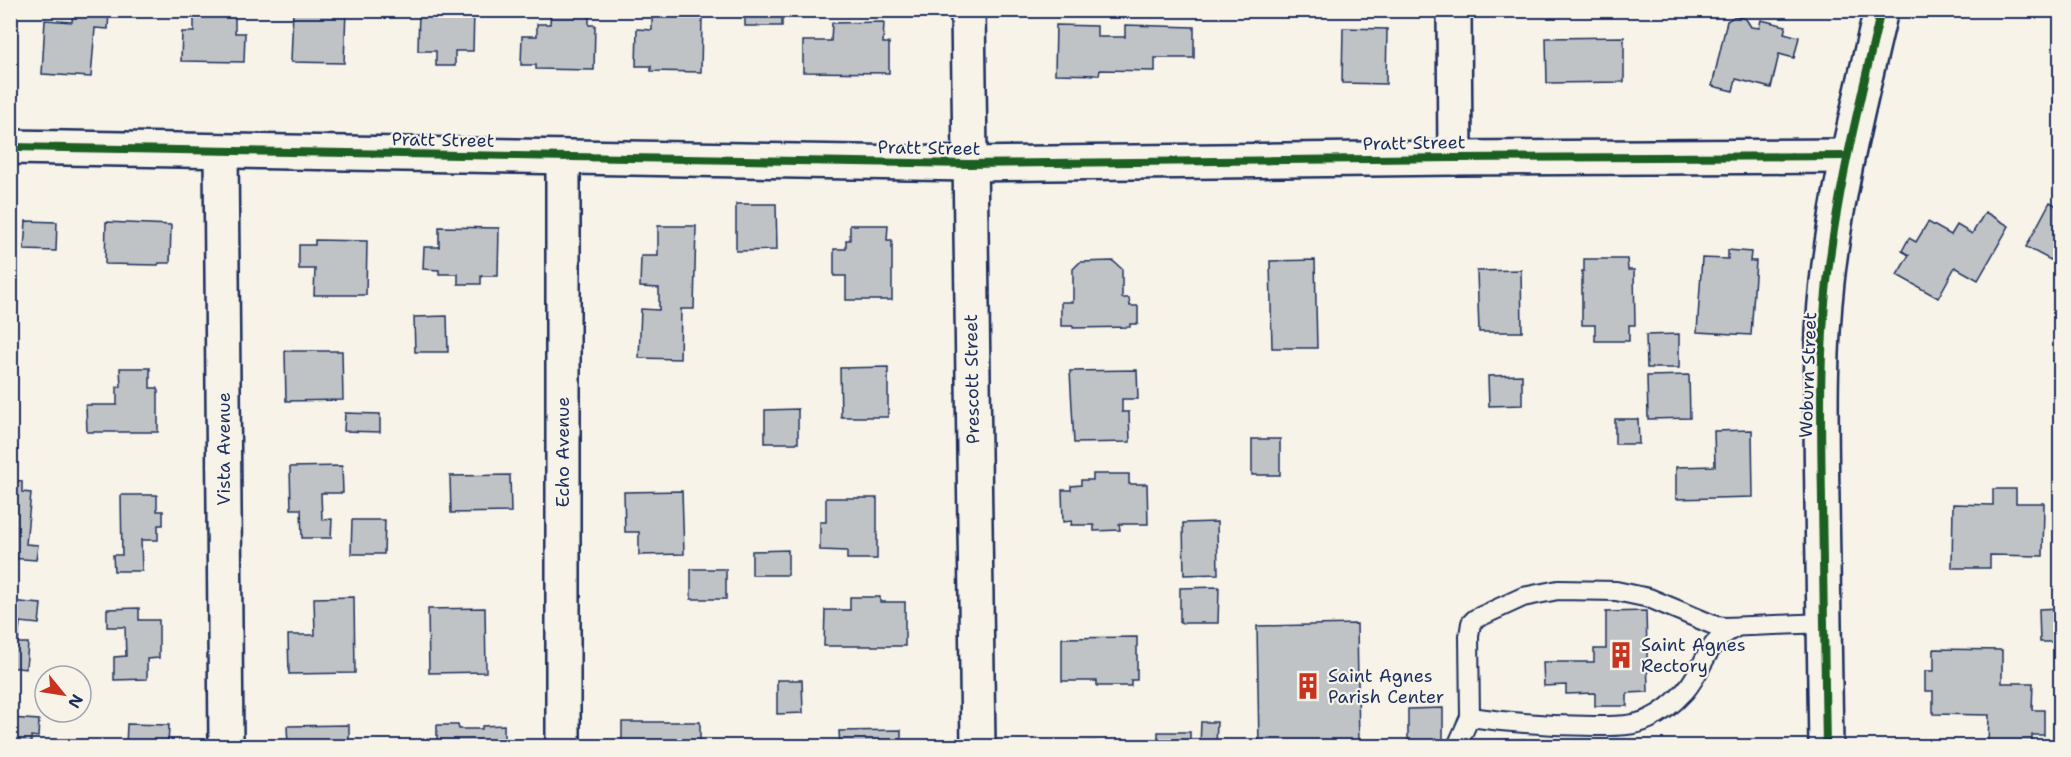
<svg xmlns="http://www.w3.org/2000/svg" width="2071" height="757" viewBox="0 0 2071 757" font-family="'Shantell Sans',sans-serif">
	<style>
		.building { fill: #c0c3c5; stroke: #1b2f5e; stroke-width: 1.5 }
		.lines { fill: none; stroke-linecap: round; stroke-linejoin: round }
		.lane-casing { stroke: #1b2f5e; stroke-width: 22 }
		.street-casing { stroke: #1b2f5e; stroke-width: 38 }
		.secondary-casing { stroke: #1b2f5e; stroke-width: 38 }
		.lane { stroke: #f7f3e8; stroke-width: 18 }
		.street { stroke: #f7f3e8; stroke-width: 33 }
		.secondary { stroke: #f7f3e8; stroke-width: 33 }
		.cycleway-casing { stroke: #f7f3e8; stroke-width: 11 }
		.cycleway { stroke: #1b5e20; stroke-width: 8 }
		.labels { text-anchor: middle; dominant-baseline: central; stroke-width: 4.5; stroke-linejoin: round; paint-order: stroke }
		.street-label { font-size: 18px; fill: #1b2f5e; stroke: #f7f3e8 }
		.poi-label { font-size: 18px; fill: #1b2f5e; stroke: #f7f3e8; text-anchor: start }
	</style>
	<rect width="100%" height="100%" fill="#f7f3e8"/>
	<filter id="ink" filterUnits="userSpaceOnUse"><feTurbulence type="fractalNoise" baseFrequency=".0167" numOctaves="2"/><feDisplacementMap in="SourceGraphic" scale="12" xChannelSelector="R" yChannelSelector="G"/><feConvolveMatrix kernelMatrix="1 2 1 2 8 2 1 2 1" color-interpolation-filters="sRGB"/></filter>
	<g filter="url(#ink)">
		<g class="building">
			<path d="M73,10h36l-1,19 -13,-1 -4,49 -49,-3 3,-54 27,2z"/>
			<path d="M194,10h41v23h10l-1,29 -63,-1 1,-29h12z"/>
			<path d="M293,10h53l-2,53 -53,-1z"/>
			<path d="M419,10h55l-1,41h-18v15h-19v-15h-18z"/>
			<path d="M551,10h38v15h6l-1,45 -58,-1v-4h-15l1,-29h15v-12h13z"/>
			<path d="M652,10h38v7h12l-1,55 -50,-1v-5h-15l1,-37 15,1z"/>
			<rect x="745" y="10" width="37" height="16"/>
			<path d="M1735,16l11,3 5,8 8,1 2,-8 25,6 -2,7 15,4 -5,21 -15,-4 -8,34 -35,-9 -3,12 -21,-5 15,-65z"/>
			<path d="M884,22l-1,21h6v30l-86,-1v-31h28l1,-18z"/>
			<path d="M1056,25l41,1v11h28v-12l69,2v31h-39v13l-55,-1 -1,5 -44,-1z"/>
			<path d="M1343,28l44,1 -1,55 -44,-1z"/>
			<path d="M1624,37v45l-77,1 -1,-45z"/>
			<path d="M2060,68v36l-6,-1z"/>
			<path d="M2050,202l10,6v57l-34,-18z"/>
			<path d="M736,204h40l1,46 -41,1z"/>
			<path d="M1985,212l24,14 -31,54 -23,-13 -17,31 -41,-23 12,-20 -7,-4 7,-13 7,4 12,-20 23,13 6,-10 15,9z"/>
			<path d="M26,221l31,1 -1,29 -32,-1z"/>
			<path d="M106,222l65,3 -1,38h-11l-1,2 -53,-1z"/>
			<path d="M850,225h38l-1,15h5v60h-46v-24h-12v-27h12v-9h4z"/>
			<path d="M658,226h38l-2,83h-13l-1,50 -41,-1 2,-49 18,1v-22l-19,-1 1,-31h17z"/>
			<path d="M439,227l60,1 -1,48h-17v8h-23v-10h-19v-4l-16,-1 1,-22h15z"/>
			<path d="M315,240l52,1 -1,54h-52l1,-26h-16v-24h16z"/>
			<path d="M1728,250l23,2 -1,9h6l-5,74 -54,-3 5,-74 26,1z"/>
			<path d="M1584,259h43l1,11h6l1,55h-6v16h-34v-16h-13v-54h2z"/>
			<path d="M1315,260l2,88h-45l-2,-87z"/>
			<path d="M1113,261l9,8v29h7l1,8h8v18h-8v3l-57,1v-2h-12v-24h12v-33l7,-7z"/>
			<path d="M1521,270l1,62h-43l-2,-61z"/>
			<path d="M447,316l1,36h-33l-1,-35z"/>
			<path d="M1679,334v34h-32l-1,-33z"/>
			<path d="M285,351h57l1,49 -57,1z"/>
			<path d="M888,367v50h-47l-1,-49z"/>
			<path d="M120,368h30v20h8v44h-71l-1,-27h31v-18h4z"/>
			<path d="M1137,370l1,29h-16v13h7l1,30 -56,1 -4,-72z"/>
			<path d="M1522,375v30l-33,1 -1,-30z"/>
			<path d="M1689,375l1,43 -42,1 -1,-43z"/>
			<path d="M798,409v34h-33v-33z"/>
			<path d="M345,413l35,1v18l-36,-1z"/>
			<path d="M1615,419h23l1,25h-24z"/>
			<path d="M1752,430l1,67 -77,2v-32l39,-1 -1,-35z"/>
			<rect x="1252" y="439" width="28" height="36"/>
			<path d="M342,466l1,27h-22l1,27 10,-1 -1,19h-29l-1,-29h-10l-1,-42z"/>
			<path d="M1093,474h36v10h18l1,40h-29l1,6 -26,1v-6h-23l1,-4 -9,1 -1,-32h9v-4l10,-1v-5h12z"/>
			<path d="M510,475l1,37 -60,1 -1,-37z"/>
			<path d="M10,480l12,1v11l9,1 -5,51 12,1 -2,15 -26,-2z"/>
			<path d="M1993,489h23v14h28l-1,53 -53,-1v13h-38l1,-64 40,1z"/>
			<path d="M682,491l2,63 -45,1v-23h-14l-1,-40z"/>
			<path d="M121,495h36v16h6v14h-5v15h-17l1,31h-28l-1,-16h9z"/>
			<path d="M826,498h51v61h-30v-8l-27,-1v-28h6z"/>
			<path d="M352,520h33l-1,34h-33z"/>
			<path d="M1217,522l1,52 -34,1 -1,-52z"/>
			<path d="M788,550v25h-36v-24z"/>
			<rect x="691" y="569" width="35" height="30"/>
			<path d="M1219,587l-1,36h-38v-35z"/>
			<path d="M354,597l1,76 -66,1 -1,-39h27l-1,-37z"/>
			<path d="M850,597h30v5h25v44h-81l1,-36h25z"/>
			<path d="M10,601l31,3 -2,20 -19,-2 -2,21h10l-2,26 -16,-2z"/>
			<path d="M139,608v12h20v38l-12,1v20l-33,1v-23l12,-1 -1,-29h-18v-18z"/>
			<path d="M485,608l1,64 -57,1 -1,-64z"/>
			<path d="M2060,608v34h-20l-1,-33z"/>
			<path d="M1646,611l2,81 -21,1v13h-32v-13l-29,1v-9l-22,1 -1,-24h51v-13h12v-37z"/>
			<path d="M1357,624l2,122h-100l-2,-120z"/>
			<path d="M1137,637v43h-6v6h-34v-5h-35v-43z"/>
			<path d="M1934,649l68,1v33h31l-1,27h12v25h-12v11h-44l1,-31 -56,-1v-23h-8v-20h9z"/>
			<path d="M777,680h25l1,33 -26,1z"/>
			<path d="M1443,708v37l-35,1v-37z"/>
			<path d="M10,718l29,2 -1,17 -7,-1v10h-21z"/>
			<rect x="622" y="722" width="78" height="24"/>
			<path d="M1201,722h16l-1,24h-16z"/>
			<path d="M127,724l42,1 -1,21h-42z"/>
			<path d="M349,725v21h-61l-1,-20z"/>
			<path d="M437,725h21l1,4h23v-3l22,-1v21h-67z"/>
			<path d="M901,730v16h-61l-1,-15z"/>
			<rect x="1158" y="732" width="32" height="14"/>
			<path d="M1525,739v7h-52v-5z"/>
			<path d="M1096,742v4h-32v-3z"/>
		</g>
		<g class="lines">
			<defs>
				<g id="lane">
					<path d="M1470,717c41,6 82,9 124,9 18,0 38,1 55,-7 13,-6 26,-17 36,-28 20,-23 20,-49 50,-63"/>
					<path d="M1457,746l13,-29 -1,-81 2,-13 4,-4 48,-22 35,-7 58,1 33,7 67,28 9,1 99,-4"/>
				</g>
				<g id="street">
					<path d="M968,10l10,736"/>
					<path d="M1454,10l1,148"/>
					<path d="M10,147l959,17 486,-6 392,-2"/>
					<path d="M221,151l5,595"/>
					<path d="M563,157v589"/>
				</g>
				<path id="secondary" d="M1826,746c-1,-81 -3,-163 -4,-245 -1,-73 -3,-146 5,-219 10,-92 33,-181 54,-272"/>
			</defs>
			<use href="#lane" class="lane-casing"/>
			<use href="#street" class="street-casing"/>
			<use href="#secondary" class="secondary-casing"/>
			<use href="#lane" class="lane"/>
			<use href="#street" class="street"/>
			<use href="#secondary" class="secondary"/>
			<defs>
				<g id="cycleway">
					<path d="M10,147l959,17 486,-6 392,-2"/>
					<path d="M1826,746c-1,-81 -3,-163 -4,-245 -1,-73 -3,-146 5,-219 10,-92 33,-181 54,-272"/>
				</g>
			</defs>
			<use href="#cycleway" class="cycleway-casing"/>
			<use href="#cycleway" class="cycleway"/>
		</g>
	</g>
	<defs>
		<symbol id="building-bare" viewBox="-9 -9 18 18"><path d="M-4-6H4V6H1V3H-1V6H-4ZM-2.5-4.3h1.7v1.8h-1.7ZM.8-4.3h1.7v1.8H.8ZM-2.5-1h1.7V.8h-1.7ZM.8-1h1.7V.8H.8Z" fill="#c8321e" stroke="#f7f3e8" stroke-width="2.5" paint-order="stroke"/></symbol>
	</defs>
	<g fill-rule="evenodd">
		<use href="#building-bare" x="1602" y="636" width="38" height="38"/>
		<use href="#building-bare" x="1289" y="667" width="38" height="38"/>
	</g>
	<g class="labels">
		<g class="street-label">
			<text transform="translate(443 140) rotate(1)">Pratt Street</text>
			<text transform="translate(1414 143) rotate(-1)">Pratt Street</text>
			<text transform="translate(929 148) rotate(1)">Pratt Street</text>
			<text transform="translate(1808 375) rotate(-88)">Woburn Street</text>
			<text transform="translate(972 379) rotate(-91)">Prescott Street</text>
			<text transform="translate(224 449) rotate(-90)">Vista Avenue</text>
			<text transform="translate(563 452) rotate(-90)">Echo Avenue</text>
		</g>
		<g class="poi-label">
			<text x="1641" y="645">Saint Agnes<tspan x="1641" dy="21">Rectory</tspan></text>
			<text x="1328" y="676">Saint Agnes<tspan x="1328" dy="21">Parish Center</tspan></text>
		</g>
	</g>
	<rect width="2071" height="757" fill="none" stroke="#f7f3e8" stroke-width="36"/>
	<rect x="18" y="18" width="2035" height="721" fill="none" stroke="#1b2f5e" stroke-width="2" filter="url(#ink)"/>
	<g transform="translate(63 694) rotate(120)"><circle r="28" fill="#f7f3e8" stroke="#9fa5b1" stroke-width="1.5"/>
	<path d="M0-4.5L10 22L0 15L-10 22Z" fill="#c8321e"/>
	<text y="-9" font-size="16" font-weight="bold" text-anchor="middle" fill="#1b2f5e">N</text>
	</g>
</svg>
